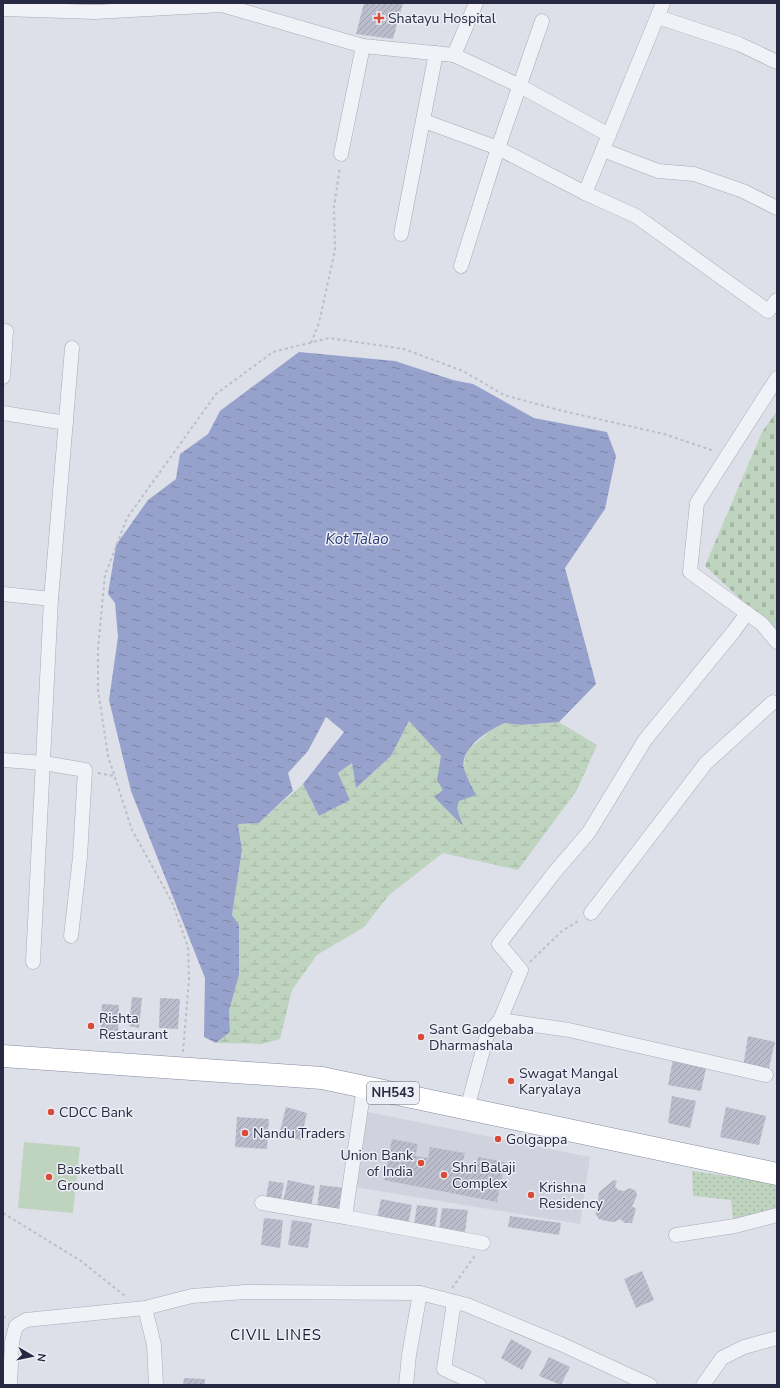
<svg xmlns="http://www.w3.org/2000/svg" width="780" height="1388" viewBox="0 0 780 1388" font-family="'Nunito Sans',sans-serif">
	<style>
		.built { fill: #d0d2de }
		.grass { fill: url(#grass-dots) }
		.wetland { fill: url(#wetland-marsh) }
		.cemetery { fill: url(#cemetery-stones) }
		.pitch { fill: #bfd4bf }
		.water { fill: url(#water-ripples) }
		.building { fill: url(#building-hatch) }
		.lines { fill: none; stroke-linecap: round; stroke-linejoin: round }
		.street-casing { stroke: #a7a9b7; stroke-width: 15 }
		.highway-casing { stroke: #8588a1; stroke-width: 23 }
		.path { stroke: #bcbec8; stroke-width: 2; stroke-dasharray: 3 3; stroke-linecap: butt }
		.street { stroke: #f1f2f7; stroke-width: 14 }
		.highway { stroke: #fff; stroke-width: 22 }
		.poi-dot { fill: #d84b39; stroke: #eeeff6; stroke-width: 1.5 }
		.labels { text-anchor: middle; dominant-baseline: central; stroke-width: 3; stroke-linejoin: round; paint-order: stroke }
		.shield { fill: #eeeff6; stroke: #626477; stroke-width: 1 }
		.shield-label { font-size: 13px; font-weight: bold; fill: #262941 }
		.poi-label { font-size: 14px; fill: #262941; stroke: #eeeff6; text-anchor: start }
		.water-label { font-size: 15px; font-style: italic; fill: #2d3b78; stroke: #eeeff6 }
		.neighbourhood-label { font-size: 15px; letter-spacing: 1px; fill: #191a32; stroke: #eeeff6 }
	</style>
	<defs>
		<pattern id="grass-dots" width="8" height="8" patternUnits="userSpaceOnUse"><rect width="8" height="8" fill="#bfd4bf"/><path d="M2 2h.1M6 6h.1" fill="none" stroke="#a4b6a5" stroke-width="1.8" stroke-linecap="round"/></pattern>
		<pattern id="wetland-marsh" width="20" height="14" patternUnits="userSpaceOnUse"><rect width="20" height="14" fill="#bfd4bf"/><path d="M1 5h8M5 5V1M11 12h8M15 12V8" fill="none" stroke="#a4b6a5"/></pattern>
		<pattern id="cemetery-stones" width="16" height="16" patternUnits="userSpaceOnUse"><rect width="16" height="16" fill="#bfd4bf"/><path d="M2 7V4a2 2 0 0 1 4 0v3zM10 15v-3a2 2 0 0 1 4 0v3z" fill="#a4b6a5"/></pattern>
		<pattern id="water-ripples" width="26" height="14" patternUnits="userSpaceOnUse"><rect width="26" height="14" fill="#96a2cc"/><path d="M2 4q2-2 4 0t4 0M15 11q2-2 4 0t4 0" fill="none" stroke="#7a84a7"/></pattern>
		<pattern id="building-hatch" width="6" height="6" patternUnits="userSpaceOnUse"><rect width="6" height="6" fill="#bbbdcc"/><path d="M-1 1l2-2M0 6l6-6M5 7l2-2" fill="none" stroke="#a1a2b0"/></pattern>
	</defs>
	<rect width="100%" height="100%" fill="#dee0e9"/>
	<path class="built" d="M368,1112l222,45 -10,67 -226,-37z"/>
	<path class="grass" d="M692,1171l85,12v27l-44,10 -2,-20 -38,-4z"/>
	<path class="wetland" d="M409,721l32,35 23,11 2,-16 27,-22 12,-6 16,2 38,-3 38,23 -20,45 -59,80 -75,-17 -54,42 -25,32 -47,28 -25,35 -12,49 -18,5 -46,-1 14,-11 -1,-21 10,-36 -7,-60 10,-65 -4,-26 21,-1 44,-39 16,32 31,-16 -12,-27 14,-10 4,25 35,-32z"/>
	<path class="cemetery" d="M777,411v222l-72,-67 57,-134z"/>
	<path class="pitch" d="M24,1142l56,5 -7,66 -55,-5z"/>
	<path class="water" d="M299,352l96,9 58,19 20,4 61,34 73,14 9,24 -11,53 -40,59 31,116 -37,38 -38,3 -16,-2c-16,7 -46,25 -41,46 3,9 8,18 12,26l-17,6 -2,8 6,17 -29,-29 9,-7 -6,-10 4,-24 -32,-35 -18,35 -35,32 -4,-25 -14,10 12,27 -31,16 -16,-32 41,-52 -18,-15 -18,34 -20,22 5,18 -34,32 -21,1 4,26 -10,65 7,10v50l-10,36 1,21 -14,11 -12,-6 1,-59 -74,-187 -22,-91 9,-63 -3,-34 -7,-9 8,-49 32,-45 28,-21 4,-25 28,-20 12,-23z"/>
	<g class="building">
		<path d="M364,3h39l-10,36 -37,-5z"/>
		<path d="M132,997l10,1 -3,30 -10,-2z"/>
		<path d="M160,998l20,1 -2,30 -19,-1z"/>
		<path d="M102,1004l17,1 -1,26 -17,-1z"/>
		<path d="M748,1036l27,6 -7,30 -25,-5z"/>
		<path d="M673,1059l34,5 -6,27 -33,-6z"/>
		<path d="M672,1096l24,5 -6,27 -22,-5z"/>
		<path d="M286,1107l21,6 -6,27 -22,-5z"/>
		<path d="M726,1107l40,9 -7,29 -39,-8z"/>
		<path d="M237,1117l32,2 -2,30 -32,-2z"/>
		<path d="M392,1139l26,5 -3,12 13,2 2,-11 35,6 -3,13 14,3 2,-12 27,5 -8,40 -113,-22z"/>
		<path d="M288,1180l27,6 -4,21 -28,-6z"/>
		<path d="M614,1180l3,1 -2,5 3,4 6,1 6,-3 6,3 1,5 -5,10 4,3 -4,14h-7l-5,-4 -6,3 -8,-1 -7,-2 -4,-6 3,-7 3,-3 -3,-3 1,-8z"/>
		<path d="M269,1181l15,2 -3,17 -15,-3z"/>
		<path d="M320,1185l25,3 -3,23 -25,-4z"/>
		<path d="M381,1199l31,6 -4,20 -31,-7z"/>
		<path d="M417,1205l21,3 -3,20 -21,-3z"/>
		<path d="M442,1208l26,2 -3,22 -26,-3z"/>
		<path d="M510,1216l51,7 -2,12 -51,-8z"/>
		<path d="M264,1218l19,2 -3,28 -19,-3z"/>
		<path d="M292,1220l20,3 -4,25 -20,-3z"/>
		<path d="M642,1271l12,29 -18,8 -12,-29z"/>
		<path d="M511,1339l21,12 -10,19 -21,-12z"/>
		<path d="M549,1357l21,10 -9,18 -22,-9z"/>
		<path d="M184,1378l21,1v6h-22z"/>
	</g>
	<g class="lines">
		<defs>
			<g id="street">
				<path d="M3,9l92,3 127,-7 141,41 91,9 66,31 89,49"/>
				<path d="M658,17l81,27 38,18"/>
				<path d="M454,55l22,-52"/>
				<path d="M424,121l74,27 87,45 51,23 132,95 9,-11"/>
				<path d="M603,150l55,21 36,3 49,17 34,17"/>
				<path d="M341,154l22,-108"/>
				<path d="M585,193l78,-190"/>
				<path d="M401,234l35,-181"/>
				<path d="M461,266l37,-118 44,-127"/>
				<path d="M3,377l3,-46"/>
				<path d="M777,378l-80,125 -7,69 72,52 15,18"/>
				<path d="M3,413l63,10"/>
				<path d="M3,594l48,5"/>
				<path d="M3,760l41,3 41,7 -5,87 -9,79"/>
				<path d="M591,913l115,-150 67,-61"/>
				<path d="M33,962l18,-363 21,-251"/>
				<path d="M500,1020l69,10 197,45"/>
				<path d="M364,1087l-19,130 138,26"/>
				<path d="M467,1109l20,-74 13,-15 21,-50 -22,-26 55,-71 35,-41 56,-92 89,-109 13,-18"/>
				<path d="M262,1203l83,14"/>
				<path d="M676,1235l59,-9 42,-11"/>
				<path d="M454,1302l-10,67 35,16"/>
				<path d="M145,1308l9,37 2,40"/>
				<path d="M10,1385l2,-44 4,-15 10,-6 119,-12 47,-12 53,-4 175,1 47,12 94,39 89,41"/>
				<path d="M406,1385l3,-30 11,-62"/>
				<path d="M703,1385l19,-27 22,-11 33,-9"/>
			</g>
			<path id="highway" d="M3,1056l319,22 455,96"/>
		</defs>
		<use href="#street" class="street-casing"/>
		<use href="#highway" class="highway-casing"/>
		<g class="path">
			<path d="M311,343l8,-20 16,-73 -1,-44 6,-39"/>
			<path d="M98,773l16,3"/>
			<path d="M530,962l32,-31 18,-11"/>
			<path d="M183,1052l6,-72 -1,-33 -16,-45 -40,-72 -24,-74 -10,-66v-42l7,-73 22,-57 89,-124 57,-42 56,-14 75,11 59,22 41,24 59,16 101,23 50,17"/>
			<path d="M3,1213l78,48 44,35"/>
			<path d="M452,1288l24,-34"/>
			<path d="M3,1316l4,3"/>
		</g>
		<use href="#street" class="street"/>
		<use href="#highway" class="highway"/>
	</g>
	<g class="poi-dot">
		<path d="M377 12h4v4h4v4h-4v4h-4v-4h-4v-4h4z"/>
		<circle cx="91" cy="1026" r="4"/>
		<circle cx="421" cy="1037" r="4"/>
		<circle cx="511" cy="1081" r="4"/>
		<circle cx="51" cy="1112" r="4"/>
		<circle cx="245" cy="1133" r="4"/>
		<circle cx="498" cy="1139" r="4"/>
		<circle cx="421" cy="1163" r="4"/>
		<circle cx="444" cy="1175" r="4"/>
		<circle cx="49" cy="1177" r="4"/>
		<circle cx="531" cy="1195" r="4"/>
	</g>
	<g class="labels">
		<rect class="shield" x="367" y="1082" width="52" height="22" rx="3"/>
		<g class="shield-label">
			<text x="393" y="1093">NH543</text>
		</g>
		<g class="poi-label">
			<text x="388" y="18">Shatayu Hospital</text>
			<text x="99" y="1018">Rishta<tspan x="99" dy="16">Restaurant</tspan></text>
			<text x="429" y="1029">Sant Gadgebaba<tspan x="429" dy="16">Dharmashala</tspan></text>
			<text x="519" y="1073">Swagat Mangal<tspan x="519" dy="16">Karyalaya</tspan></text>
			<text x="59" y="1112">CDCC Bank</text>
			<text x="253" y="1133">Nandu Traders</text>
			<text x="506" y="1139">Golgappa</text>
			<text x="413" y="1155" text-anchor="end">Union Bank<tspan x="413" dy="16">of India</tspan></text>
			<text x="452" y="1167">Shri Balaji<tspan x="452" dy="16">Complex</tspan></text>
			<text x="57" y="1169">Basketball<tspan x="57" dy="16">Ground</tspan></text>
			<text x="539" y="1187">Krishna<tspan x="539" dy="16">Residency</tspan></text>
		</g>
		<g class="water-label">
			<text x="357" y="539">Kot Talao</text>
		</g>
		<g class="neighbourhood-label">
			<text x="276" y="1335">CIVIL LINES</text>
		</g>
	</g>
	<rect width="780" height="1388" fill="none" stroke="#262941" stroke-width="8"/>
	<g transform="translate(32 1356) rotate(99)" stroke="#eeeff6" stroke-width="3" paint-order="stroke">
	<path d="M0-3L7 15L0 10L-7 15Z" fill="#262941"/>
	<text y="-6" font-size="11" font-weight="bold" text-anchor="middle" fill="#262941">N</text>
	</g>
</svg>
